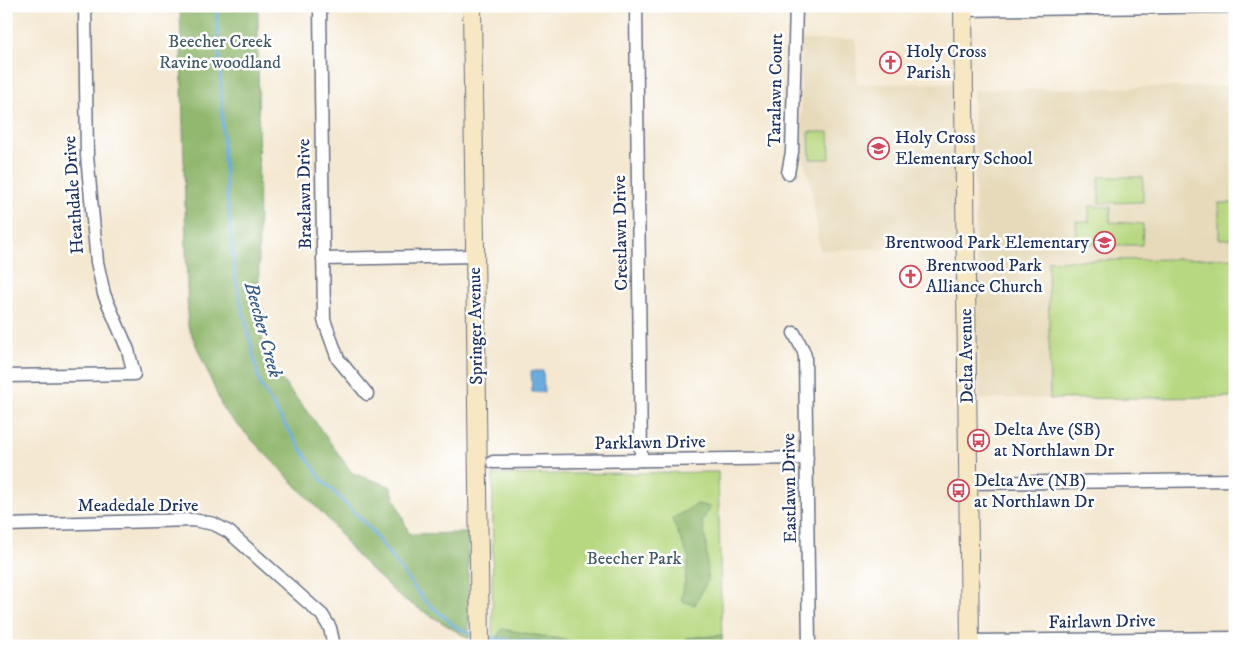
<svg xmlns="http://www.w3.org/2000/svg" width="1241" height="652" viewBox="0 0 1241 652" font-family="'IM FELL DW Pica',serif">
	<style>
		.built { fill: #e7daba }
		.green { fill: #b7d880; stroke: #69846f }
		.forest { fill: #91b86e; stroke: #567466 }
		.water { fill: #6aacde; stroke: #426e9e }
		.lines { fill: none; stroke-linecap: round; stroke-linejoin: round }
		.stream { stroke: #6aacde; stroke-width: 3 }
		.street-casing { stroke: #677086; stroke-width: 15 }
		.secondary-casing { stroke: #677086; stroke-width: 20 }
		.street { stroke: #fff; stroke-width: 12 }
		.secondary { stroke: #f7e8c3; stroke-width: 18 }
		.labels { text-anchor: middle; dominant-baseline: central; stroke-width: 5; stroke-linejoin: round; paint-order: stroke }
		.park-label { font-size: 18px; fill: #425966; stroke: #fff }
		.poi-label { font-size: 18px; fill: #1b2f5e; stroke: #fff; text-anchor: start }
		.street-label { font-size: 18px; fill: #1b2f5e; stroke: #fff }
		.water-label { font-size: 19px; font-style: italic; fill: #375b8b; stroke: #fff }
	</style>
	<rect width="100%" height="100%" fill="#fff"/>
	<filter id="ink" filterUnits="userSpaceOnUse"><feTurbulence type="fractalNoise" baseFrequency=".02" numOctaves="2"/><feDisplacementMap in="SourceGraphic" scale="10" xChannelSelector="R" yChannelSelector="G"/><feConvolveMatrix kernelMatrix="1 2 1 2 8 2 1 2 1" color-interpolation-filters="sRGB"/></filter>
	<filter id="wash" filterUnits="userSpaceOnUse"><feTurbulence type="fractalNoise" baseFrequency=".0096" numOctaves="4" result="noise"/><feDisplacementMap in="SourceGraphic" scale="20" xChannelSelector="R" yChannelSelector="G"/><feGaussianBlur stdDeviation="1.12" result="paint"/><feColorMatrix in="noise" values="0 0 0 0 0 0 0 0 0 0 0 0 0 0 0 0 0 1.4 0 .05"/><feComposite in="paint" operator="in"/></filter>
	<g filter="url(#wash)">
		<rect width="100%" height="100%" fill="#f4e8d1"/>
		<g class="built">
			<path d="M856,39l1,45 99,-1 2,164 -138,3 -9,-65 -9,-32 -2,-113z"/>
			<path d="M1235,86v311l-256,2 -6,-309z"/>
		</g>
		<g class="green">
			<path d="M809,132h20l1,27h-20z"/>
			<path d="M1099,177h44v25l-44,1z"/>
			<rect x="1219" y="203" width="16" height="36"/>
			<path d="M1089,206l22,1 -1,15 33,2 -1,21h-65l-1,-24 13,1z"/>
			<path d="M1235,258v139l-185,2 -2,-138z"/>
			<path d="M718,472l4,174h-230l1,-171z"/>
		</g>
		<g class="forest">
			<path d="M180,6h78l1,315 8,41 47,58 38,53 38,13 19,48 59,-1 1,106 -69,-42 -43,-41 -29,-37 -104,-108 -36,-85z"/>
			<path d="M697,504l14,3 -9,14 4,22 2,37 -13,25 -14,-4 8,-43 -17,-39z"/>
			<path d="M502,629l79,14 2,3h-91z"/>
			<path d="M722,635v11h-41l6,-8z"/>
		</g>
		<path class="water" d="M531,371h12l1,21h-12z"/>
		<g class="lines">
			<g class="stream">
				<path d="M216,6l4,62 4,93 11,116 25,107 25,41 37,55 46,46 55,73 33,28 17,8"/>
				<path d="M489,638l52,5 16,3"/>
			</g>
		</g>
	</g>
	<g filter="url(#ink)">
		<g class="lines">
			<defs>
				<g id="street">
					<path d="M320,6l4,314 14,39 29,35"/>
					<path d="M636,6l5,454"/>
					<path d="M963,10l272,-4"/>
					<path d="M788,173l4,-21 4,-146"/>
					<path d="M323,259l152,-3"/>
					<path d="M794,333l9,17 2,6 4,290"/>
					<path d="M6,376l128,-2 -6,-24 -24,-56 -7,-32 -10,-106 -2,-150"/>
					<path d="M493,462l314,-4"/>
					<path d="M968,483l267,-3"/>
					<path d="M6,525l187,-5 21,4 15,8 93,83 8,13 4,18"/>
					<path d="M970,641l265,-3"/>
				</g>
				<g id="secondary">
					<path d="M472,6l8,640"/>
					<path d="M963,6l7,640"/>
				</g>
			</defs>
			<use href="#street" class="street-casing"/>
			<use href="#secondary" class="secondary-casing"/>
			<use href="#street" class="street"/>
			<use href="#secondary" class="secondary"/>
		</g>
	</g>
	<defs>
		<symbol id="church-ring" viewBox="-11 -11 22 22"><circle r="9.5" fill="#fff" stroke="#d1495b" stroke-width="1.5"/><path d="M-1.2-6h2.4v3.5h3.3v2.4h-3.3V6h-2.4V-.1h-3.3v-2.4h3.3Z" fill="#d1495b"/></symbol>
		<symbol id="school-ring" viewBox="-11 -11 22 22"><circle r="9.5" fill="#fff" stroke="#d1495b" stroke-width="1.5"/><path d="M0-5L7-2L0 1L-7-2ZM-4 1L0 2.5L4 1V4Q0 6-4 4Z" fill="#d1495b"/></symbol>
		<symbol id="bus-ring" viewBox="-11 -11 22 22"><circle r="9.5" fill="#fff" stroke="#d1495b" stroke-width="1.5"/><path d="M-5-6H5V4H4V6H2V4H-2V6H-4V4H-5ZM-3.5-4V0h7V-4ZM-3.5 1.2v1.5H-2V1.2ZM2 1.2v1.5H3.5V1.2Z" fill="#d1495b"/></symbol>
	</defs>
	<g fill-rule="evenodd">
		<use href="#church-ring" x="878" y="50" width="25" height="25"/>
		<use href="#school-ring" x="866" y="136" width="25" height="25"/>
		<use href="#school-ring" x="1092" y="230" width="25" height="25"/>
		<use href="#church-ring" x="898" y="264" width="25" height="25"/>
		<use href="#bus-ring" x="966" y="428" width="25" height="25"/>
		<use href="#bus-ring" x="946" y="478" width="25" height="25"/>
	</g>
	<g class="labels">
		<g class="park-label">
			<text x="220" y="42">Beecher Creek<tspan x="220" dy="21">Ravine woodland</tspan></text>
			<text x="634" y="559">Beecher Park</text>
		</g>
		<g class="poi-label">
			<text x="906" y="52">Holy Cross<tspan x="906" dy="21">Parish</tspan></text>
			<text x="895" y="138">Holy Cross<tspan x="895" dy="21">Elementary School</tspan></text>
			<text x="1089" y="243" text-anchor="end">Brentwood Park Elementary</text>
			<text x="926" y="266">Brentwood Park<tspan x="926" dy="21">Alliance Church</tspan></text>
			<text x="994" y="430">Delta Ave (SB)<tspan x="994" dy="21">at Northlawn Dr</tspan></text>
			<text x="974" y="481">Delta Ave (NB)<tspan x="974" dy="21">at Northlawn Dr</tspan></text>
		</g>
		<g class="street-label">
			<text transform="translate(776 90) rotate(-89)">Taralawn Court</text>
			<text transform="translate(305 194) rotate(-91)">Braelawn Drive</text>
			<text transform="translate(74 195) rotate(-94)">Heathdale Drive</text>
			<text transform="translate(621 233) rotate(-91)">Crestlawn Drive</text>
			<text transform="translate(476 326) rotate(-91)">Springer Avenue</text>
			<text transform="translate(967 356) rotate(-91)">Delta Avenue</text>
			<text transform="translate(650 443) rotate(-1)">Parklawn Drive</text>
			<text transform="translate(790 488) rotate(-91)">Eastlawn Drive</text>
			<text x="138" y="506">Meadedale Drive</text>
			<text transform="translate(1102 622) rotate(-1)">Fairlawn Drive</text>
		</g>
		<g class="water-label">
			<text transform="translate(263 330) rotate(75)">Beecher Creek</text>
		</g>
	</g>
	<rect width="1241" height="652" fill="none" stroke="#fff" stroke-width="25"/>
</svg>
